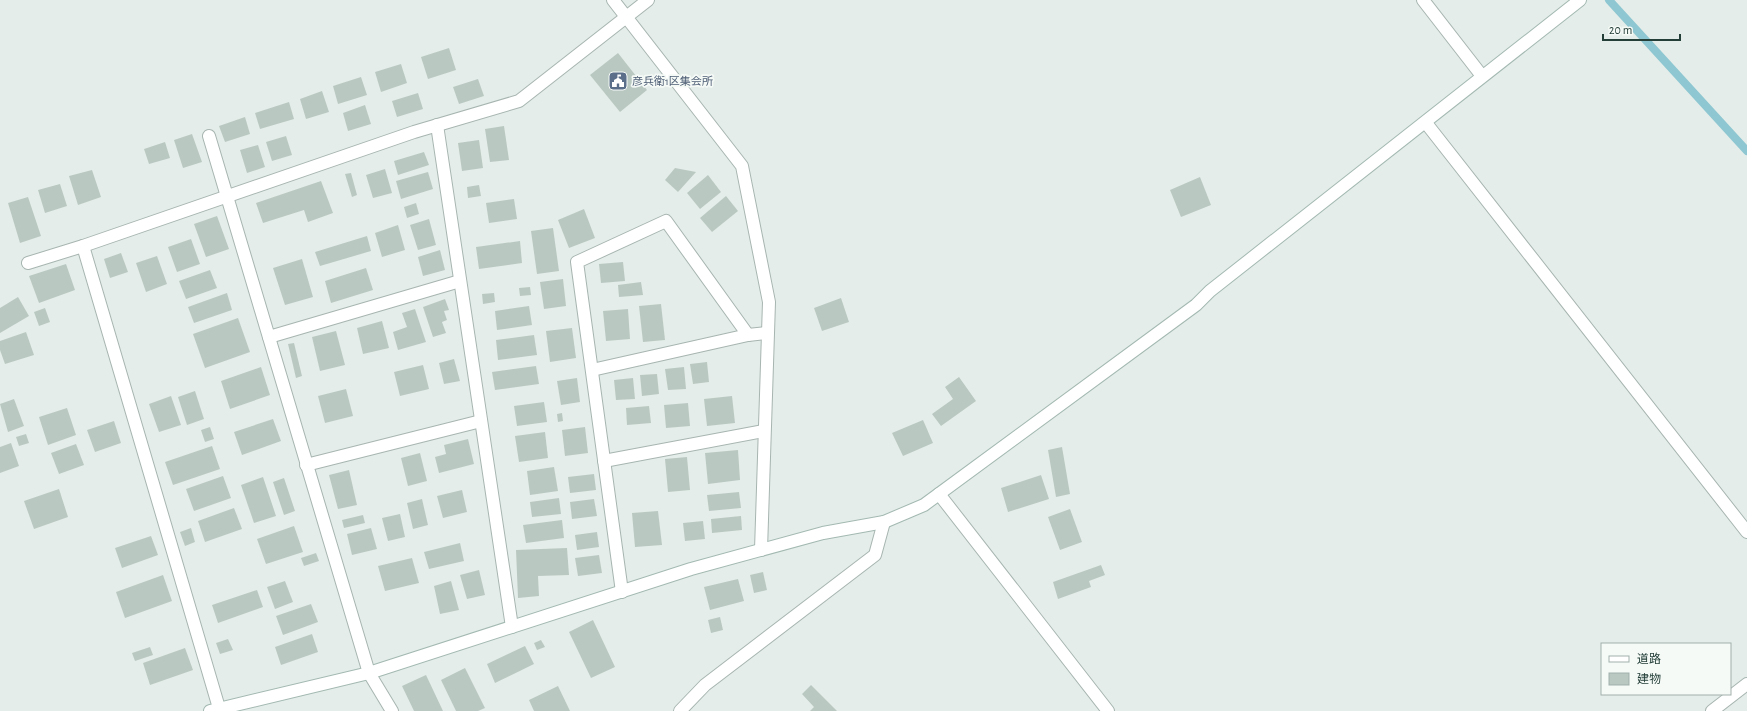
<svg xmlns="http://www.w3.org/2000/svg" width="1747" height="711" viewBox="0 0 1747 711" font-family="'Alegreya Sans','Noto Sans JP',sans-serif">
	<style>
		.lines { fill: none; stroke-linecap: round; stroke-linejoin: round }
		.stream { stroke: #8ec7d1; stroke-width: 8 }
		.building { fill: #bac8c2 }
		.lane-casing { stroke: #a7b5b0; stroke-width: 14 }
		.street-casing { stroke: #a7b5b0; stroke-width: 14 }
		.secondary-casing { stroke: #a3b9b1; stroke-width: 14 }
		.lane { stroke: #fff; stroke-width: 12 }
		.street { stroke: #fff; stroke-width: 12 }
		.secondary { stroke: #fff; stroke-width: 12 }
		.labels { text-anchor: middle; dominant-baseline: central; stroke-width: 3.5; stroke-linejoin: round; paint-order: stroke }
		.service-label { font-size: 11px; fill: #4e5e75; stroke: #f5faf7; text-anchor: start }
	</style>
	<rect width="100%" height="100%" fill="#e4ede9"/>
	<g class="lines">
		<path class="stream" d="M1609,0l138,151"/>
	</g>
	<g class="building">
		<path d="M449,48l7,22 -28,9 -7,-22z"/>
		<path d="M618,53l29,37 -27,22 -30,-37z"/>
		<path d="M401,64l6,19 -26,9 -6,-20z"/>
		<path d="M361,77l6,18 -29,9 -5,-18z"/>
		<path d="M478,79l6,17 -25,8 -6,-17z"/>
		<path d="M322,91l7,21 -23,7 -6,-20z"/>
		<path d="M418,93l5,16 -26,8 -5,-16z"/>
		<path d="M289,102l5,17 -34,10 -5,-16z"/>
		<path d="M365,105l6,19 -23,7 -5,-18z"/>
		<path d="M245,117l5,17 -25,8 -6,-16z"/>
		<path d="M504,126l5,34 -19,2 -5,-33z"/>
		<path d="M192,134l10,28 -19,6 -9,-28z"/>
		<path d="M286,136l6,19 -20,6 -6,-19z"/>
		<path d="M479,140l4,28 -21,3 -4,-28z"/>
		<path d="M165,142l5,16 -21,6 -5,-15z"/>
		<path d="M258,145l7,22 -18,6 -7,-23z"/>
		<path d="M424,152l5,13 -31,10 -4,-14z"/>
		<path d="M675,168l21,4 -18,20 -13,-12z"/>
		<path d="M385,169l7,24 -19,5 -7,-23z"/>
		<path d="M92,170l9,27 -23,8 -9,-29z"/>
		<path d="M428,172l5,17 -32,10 -5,-18z"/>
		<path d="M351,173l6,22 -5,2 -7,-23z"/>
		<path d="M708,175l13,17 -21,17 -13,-16z"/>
		<path d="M1200,177l11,28 -30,12 -11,-27z"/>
		<path d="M321,181l12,32 -25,9 -4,-12 -41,13 -7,-20z"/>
		<path d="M60,184l7,22 -22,7 -7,-23z"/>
		<path d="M479,185l2,11 -13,2 -1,-11z"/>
		<path d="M726,196l12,15 -26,21 -12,-14z"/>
		<path d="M28,197l13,39 -21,7 -12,-40z"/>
		<path d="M514,199l3,20 -28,4 -3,-20z"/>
		<path d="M416,203l3,11 -12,4 -3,-11z"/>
		<path d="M584,209l11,29 -26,10 -11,-28z"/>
		<path d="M217,216l12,33 -23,8 -12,-33z"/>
		<path d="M429,219l7,26 -18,5 -8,-25z"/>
		<path d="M398,225l7,25 -23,7 -7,-24z"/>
		<path d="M553,228l6,43 -22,3 -6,-43z"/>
		<path d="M367,236l4,15 -51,15 -5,-14z"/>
		<path d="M191,239l9,25 -23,8 -9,-25z"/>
		<path d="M520,241l2,22 -43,6 -3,-22z"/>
		<path d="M440,250l5,20 -22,6 -5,-19z"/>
		<path d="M121,253l7,19 -18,6 -6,-19z"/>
		<path d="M157,256l10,28 -21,8 -10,-29z"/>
		<path d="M302,259l11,38 -28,8 -12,-37z"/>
		<path d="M623,262l2,19 -24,2 -2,-19z"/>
		<path d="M66,264l9,26 -36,13 -10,-27z"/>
		<path d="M366,268l7,22 -42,13 -6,-22z"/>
		<path d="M210,270l7,18 -31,11 -7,-18z"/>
		<path d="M563,279l3,27 -22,3 -4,-27z"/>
		<path d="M641,282l2,13 -24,2 -1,-12z"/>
		<path d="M530,287l1,8 -11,1 -1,-8z"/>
		<path d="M227,293l5,17 -38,13 -6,-16z"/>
		<path d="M494,293l1,9 -12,2 -1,-10z"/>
		<path d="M18,297l11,19 -29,17v-25z"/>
		<path d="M841,298l8,24 -27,9 -8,-23z"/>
		<path d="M445,299l4,11 -5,1 3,9 -5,2 4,11 -13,4 -10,-30z"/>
		<path d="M661,304l4,36 -22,2 -4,-36z"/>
		<path d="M529,306l3,19 -35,5 -2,-19z"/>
		<path d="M45,308l5,14 -11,4 -5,-14z"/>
		<path d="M415,309l11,33 -28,8 -5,-18 14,-5 -5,-14z"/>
		<path d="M628,309l2,30 -24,2 -3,-30z"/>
		<path d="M238,318l12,34 -45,16 -12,-34z"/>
		<path d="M382,321l7,27 -26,6 -6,-26z"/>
		<path d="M572,328l4,30 -26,4 -4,-31z"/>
		<path d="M336,331l9,34 -25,6 -8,-34z"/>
		<path d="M26,332l8,23 -29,9 -5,-14v-9z"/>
		<path d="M534,335l3,20 -39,5 -2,-20z"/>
		<path d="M294,343l8,33 -6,2 -8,-34z"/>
		<path d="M454,359l6,22 -16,3 -5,-21z"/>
		<path d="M707,362l2,20 -16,2 -3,-20z"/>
		<path d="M423,365l6,24 -29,7 -6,-24z"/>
		<path d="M536,366l3,18 -44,6 -3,-18z"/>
		<path d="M261,367l9,28 -40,14 -9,-28z"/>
		<path d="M684,367l2,22 -18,1 -3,-21z"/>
		<path d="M657,374l2,20 -17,2 -2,-21z"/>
		<path d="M959,377l17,24 -35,25 -9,-12 21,-15 -8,-12z"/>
		<path d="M577,378l3,24 -19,3 -4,-24z"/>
		<path d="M633,378l2,21 -19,1 -2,-20z"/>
		<path d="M346,389l7,27 -28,7 -7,-27z"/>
		<path d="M195,391l9,28 -17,6 -9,-28z"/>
		<path d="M171,396l10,29 -22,7 -10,-28z"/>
		<path d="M732,396l3,27 -28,3 -3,-27z"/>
		<path d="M14,399l10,27 -16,6 -8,-28z"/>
		<path d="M544,402l3,20 -30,4 -3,-20z"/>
		<path d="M688,403l2,23 -24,2 -2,-23z"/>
		<path d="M649,406l2,17 -24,2 -1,-17z"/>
		<path d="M67,408l9,27 -28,10 -9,-28z"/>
		<path d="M562,413l1,8 -5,1 -1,-8z"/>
		<path d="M273,419l8,22 -39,14 -8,-23z"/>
		<path d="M923,420l10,23 -30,13 -11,-23z"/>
		<path d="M114,421l7,22 -26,9 -8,-22z"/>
		<path d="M210,427l4,12 -9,3 -4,-12z"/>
		<path d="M585,427l3,26 -23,3 -3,-26z"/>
		<path d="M545,432l3,26 -29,4 -4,-26z"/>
		<path d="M26,434l3,9 -10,3 -3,-9z"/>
		<path d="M468,439l6,25 -35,9 -4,-16 11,-3 -2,-9z"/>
		<path d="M11,443l8,23 -19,7v-26z"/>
		<path d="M76,444l8,21 -25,9 -8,-21z"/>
		<path d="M212,446l8,23 -47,16 -8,-23z"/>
		<path d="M1062,447l8,47 -14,3 -8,-47z"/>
		<path d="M738,450l2,30 -32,4 -3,-31z"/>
		<path d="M420,453l7,28 -19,5 -7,-28z"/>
		<path d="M687,457l3,33 -22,2 -3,-33z"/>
		<path d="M554,467l4,24 -28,4 -3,-24z"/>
		<path d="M349,470l8,35 -19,4 -9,-34z"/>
		<path d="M594,474l2,16 -26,3 -2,-16z"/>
		<path d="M1041,475l8,24 -41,13 -7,-24z"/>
		<path d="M223,476l8,22 -37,13 -8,-22z"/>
		<path d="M263,477l13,39 -22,7 -13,-38z"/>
		<path d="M284,478l11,33 -11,4 -11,-33z"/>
		<path d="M59,489l9,28 -34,12 -10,-28z"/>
		<path d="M462,490l5,22 -24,6 -6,-22z"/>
		<path d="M739,492l2,16 -32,3 -2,-16z"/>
		<path d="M559,498l2,16 -29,3 -2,-15z"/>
		<path d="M422,499l6,26 -15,4 -6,-26z"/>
		<path d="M594,499l3,17 -25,3 -2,-17z"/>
		<path d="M234,508l8,21 -37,13 -7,-21z"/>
		<path d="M1070,509l12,33 -22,8 -12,-33z"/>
		<path d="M658,511l4,34 -27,2 -3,-34z"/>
		<path d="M400,514l5,23 -17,4 -6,-23z"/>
		<path d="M363,515l2,8 -21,5 -2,-8z"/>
		<path d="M741,516l1,14 -30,3 -1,-14z"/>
		<path d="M562,520l2,18 -38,5 -3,-18z"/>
		<path d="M703,521l2,18 -20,2 -2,-18z"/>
		<path d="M294,526l9,26 -37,12 -9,-25z"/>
		<path d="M191,528l4,14 -10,4 -5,-14z"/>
		<path d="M371,528l6,21 -25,6 -5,-21z"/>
		<path d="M597,532l2,15 -22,3 -2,-15z"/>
		<path d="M151,536l7,19 -36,13 -7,-20z"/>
		<path d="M460,543l4,18 -35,8 -5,-17z"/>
		<path d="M567,548l2,27 -31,1 1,20 -21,2 -2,-48z"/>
		<path d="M316,553l3,8 -15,5 -3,-8z"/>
		<path d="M599,555l3,18 -24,3 -3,-18z"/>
		<path d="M412,558l7,25 -34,8 -7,-25z"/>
		<path d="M1101,565l4,10 -16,6 2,6 -33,12 -5,-17z"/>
		<path d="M479,570l6,25 -18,4 -7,-24z"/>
		<path d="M763,572l4,18 -13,3 -4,-18z"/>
		<path d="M163,575l9,26 -47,17 -9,-26z"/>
		<path d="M738,579l6,22 -34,9 -6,-23z"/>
		<path d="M285,581l8,21 -18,7 -8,-22z"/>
		<path d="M451,581l8,29 -19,4 -6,-28z"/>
		<path d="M257,590l6,17 -45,16 -6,-18z"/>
		<path d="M311,604l7,18 -35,13 -7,-19z"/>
		<path d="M720,617l3,13 -12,3 -3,-13z"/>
		<path d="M593,620l22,47 -24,11 -22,-46z"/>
		<path d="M312,634l6,18 -37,13 -6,-18z"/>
		<path d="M228,639l5,11 -13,4 -4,-11z"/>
		<path d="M541,640l4,7 -8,3 -3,-7z"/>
		<path d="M525,646l9,18 -39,19 -8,-19z"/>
		<path d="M150,647l3,8 -18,6 -3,-8z"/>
		<path d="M185,648l8,22 -43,15 -7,-22z"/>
		<path d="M465,668l20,40 -7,3h-22l-15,-31z"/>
		<path d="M426,675l17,36h-29l-12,-25z"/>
		<path d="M811,685l26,26h-27l4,-4 -12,-13z"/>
		<path d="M558,686l12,25h-36l-5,-11z"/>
	</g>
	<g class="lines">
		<defs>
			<path id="lane" d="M369,673l23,38"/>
			<g id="street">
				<path d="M613,0l129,166 27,136 -8,248"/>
				<path d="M1423,0l59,76"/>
				<path d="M1426,123l321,409"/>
				<path d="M437,125l75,502"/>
				<path d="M209,136l160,537"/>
				<path d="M83,246l136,462"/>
				<path d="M28,263l55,-17 331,-114 105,-31 129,-101"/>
				<path d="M269,337l191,-56"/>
				<path d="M592,370l156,-35 19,-2"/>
				<path d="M604,461l160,-30"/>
				<path d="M306,465l175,-44"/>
				<path d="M939,494l169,217"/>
				<path d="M622,592l-45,-330 89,-41 82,114"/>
				<path d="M680,711l25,-26 170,-130 9,-33"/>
				<path d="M1712,711l35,-27"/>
			</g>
			<path id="secondary" d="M210,711l159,-38 322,-104 132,-36 61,-11 40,-17 272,-200 14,-14 370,-291"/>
		</defs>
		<use href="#lane" class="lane-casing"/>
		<use href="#street" class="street-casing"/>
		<use href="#secondary" class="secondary-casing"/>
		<use href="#lane" class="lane"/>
		<use href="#street" class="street"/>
		<use href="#secondary" class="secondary"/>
	</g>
	<defs>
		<symbol id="civic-square" viewBox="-11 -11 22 22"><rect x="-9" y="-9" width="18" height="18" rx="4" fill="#5c6f8a" stroke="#f5faf7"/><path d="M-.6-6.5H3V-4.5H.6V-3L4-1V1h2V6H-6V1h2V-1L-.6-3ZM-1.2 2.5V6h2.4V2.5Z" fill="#fff"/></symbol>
	</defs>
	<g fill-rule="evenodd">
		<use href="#civic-square" x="607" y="70" width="22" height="22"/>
	</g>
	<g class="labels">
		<g class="service-label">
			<text x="632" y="81">彦兵衛1区集会所</text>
		</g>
	</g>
	<rect x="1601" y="643" width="130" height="52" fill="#f5faf7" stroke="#a1afab"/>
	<rect x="1609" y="656" width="20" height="6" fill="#ffffff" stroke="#a1afab"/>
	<text x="1637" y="663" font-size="12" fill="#243f38">道路</text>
	<rect x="1609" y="673" width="20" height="12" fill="#bac8c2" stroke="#a1afab"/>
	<text x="1637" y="683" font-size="12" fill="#243f38">建物</text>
	<path d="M1603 34v6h77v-6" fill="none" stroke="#243f38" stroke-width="2"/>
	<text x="1609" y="34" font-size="12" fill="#243f38" stroke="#f5faf7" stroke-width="3" paint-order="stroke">20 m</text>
</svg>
